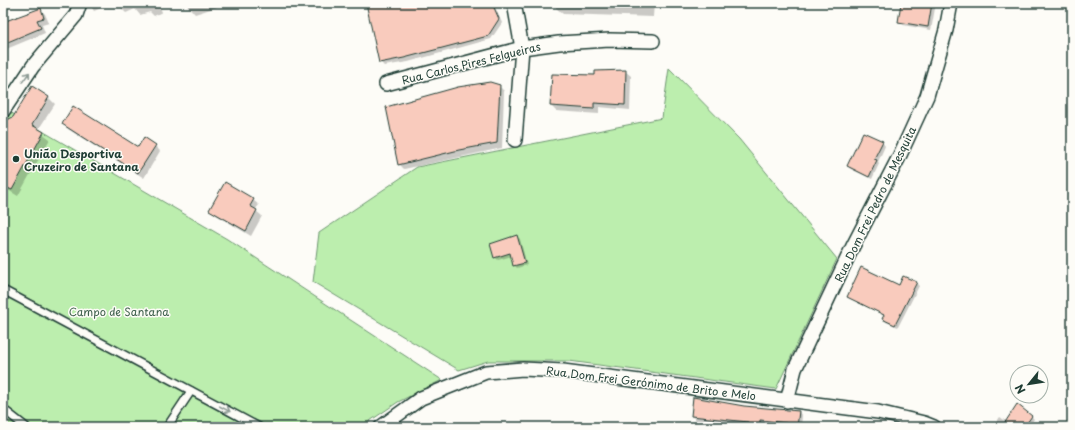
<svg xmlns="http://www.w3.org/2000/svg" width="1075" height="430" viewBox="0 0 1075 430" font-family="'Playpen Sans',sans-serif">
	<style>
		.green { fill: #bceeae; stroke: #6e9671 }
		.shadow { fill: #0003 }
		.building { fill: #f9cbbd; stroke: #1f3d34 }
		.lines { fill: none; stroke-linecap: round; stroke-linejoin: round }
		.lane-casing { stroke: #1f3d34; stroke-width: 10 }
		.street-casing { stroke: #1f3d34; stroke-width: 16 }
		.lane { stroke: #fdfcf7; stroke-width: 7 }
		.street { stroke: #fdfcf7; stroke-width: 13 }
		.oneway { stroke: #8e9c96 }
		.poi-dot { fill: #1f3d34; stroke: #fdfcf7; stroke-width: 1.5 }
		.labels { text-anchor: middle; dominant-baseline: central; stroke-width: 3; stroke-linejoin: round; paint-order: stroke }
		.street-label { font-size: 11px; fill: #1f3d34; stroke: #fdfcf7 }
		.poi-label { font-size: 11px; font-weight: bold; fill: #1f3d34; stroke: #fdfcf7; text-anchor: start }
		.park-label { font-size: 11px; fill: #3e604c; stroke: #fdfcf7 }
	</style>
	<rect width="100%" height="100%" fill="#fdfcf7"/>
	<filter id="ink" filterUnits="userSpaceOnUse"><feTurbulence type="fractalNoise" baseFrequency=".025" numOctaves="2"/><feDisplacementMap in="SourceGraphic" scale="8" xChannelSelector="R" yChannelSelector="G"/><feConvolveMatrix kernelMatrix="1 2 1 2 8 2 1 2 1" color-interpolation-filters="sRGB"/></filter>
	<g filter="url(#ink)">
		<g class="green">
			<path d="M669,68l70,71 98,120 -61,130 -207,-28h-81l-29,9 -146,-88 6,-49 98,-66 245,-49z"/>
			<path d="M3,108l224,131 215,141 -44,22 -37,25h-358z"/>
		</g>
		<g class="shadow">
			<path d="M89,3h24l-19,8z"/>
			<path d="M120,3h38l4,9 -8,4 -4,-4 -10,3 -5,-6 -9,4 -4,-4z"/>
			<path d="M185,3h30l2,4 -22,7z"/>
			<path d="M367,3h126l9,20 -11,16 -83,23 -24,4 -4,-4z"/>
			<path d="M556,3h98l-1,14 -90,-3 -7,-6z"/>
			<path d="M902,3h34l-5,27 -28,-5 -4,-4z"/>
			<path d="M40,9l5,5 4,9 -7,2 3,8 -41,17 4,8 -5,2v-37z"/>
			<path d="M625,71l6,5 -1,34 -31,-3v7l-43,-3 -5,-5 45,-30z"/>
			<path d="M499,86l5,5 -2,57 -98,21 -5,-5z"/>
			<path d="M33,88l16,10 6,6 -17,26 12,9 -32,57 -15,-9v-62l11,-7z"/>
			<path d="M63,124l75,24 17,-2 5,5 -16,27 -76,-49z"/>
			<path d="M882,142l3,4 -7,16 1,2 -7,15 -21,-10 -3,-3z"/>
			<path d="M253,200l6,5 -4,5 7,6 -11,20 -35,-21 -6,-5z"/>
			<path d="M3,233l4,4 -4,7z"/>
			<path d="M517,236l3,3 7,26 -10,3 -3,-3 -2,-9 -14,4 -3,-3z"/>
			<path d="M916,283l3,3 -21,41 -12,-5 -2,-3 1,-3 -34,-17 -3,-2z"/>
			<path d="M744,407l55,5 3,4 -1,11h-14l-23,-4 -1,4h-14v-2l-53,-5 -4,-4z"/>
			<path d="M1031,416l3,3 -5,8h-36l7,-10 7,5z"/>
		</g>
		<g class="building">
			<path d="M366,3h126l7,16 -11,17 -84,22 -25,5z"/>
			<path d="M901,3h31l-4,24 -30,-5z"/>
			<path d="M41,8l3,10 -7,2 4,8 -38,16v-22z"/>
			<path d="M626,70l-1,35 -31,-2v6l-44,-3 2,-32 43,1v-4z"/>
			<path d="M490,82l10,3 -3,58 -38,7 -61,15 -12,-58 72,-20z"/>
			<path d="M32,86l17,11 -17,28 12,7 -32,58 -9,-4v-64l10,-5z"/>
			<path d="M73,106l65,41 6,-10 12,8 -18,28 -76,-49z"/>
			<path d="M863,132l20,9 -9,18 3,1 -8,17 -22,-11z"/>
			<path d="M225,182l29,17 -4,7 7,4 -11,21 -37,-21z"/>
			<path d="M517,235l8,28 -12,3 -3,-13 -16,5 -4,-14z"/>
			<path d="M861,267l38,18 4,-9 14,6 -22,43 -13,-6 2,-4 -37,-18z"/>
			<path d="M693,397l51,9 55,5 -2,16h-11v-4l-26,-3v7h-12v-5l-57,-6z"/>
			<path d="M1017,404l15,12 -8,11h-22z"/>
		</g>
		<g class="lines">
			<defs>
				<g id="lane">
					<path d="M3,290l256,137"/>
					<path d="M3,409l23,18"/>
					<path d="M167,427l24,-36"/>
				</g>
				<g id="street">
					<path d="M514,3l8,45 -7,92"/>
					<path d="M386,84l136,-36 37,-5 51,-3 43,1"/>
					<path d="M3,111l30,-45 43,-51 4,-12"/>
					<path d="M787,401l8,-32 58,-123 46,-89 28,-61 19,-66 5,-27"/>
					<path d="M381,427l40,-29 65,-26 37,-3 40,2 315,41 46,11 10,4"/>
				</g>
			</defs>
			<use href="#lane" class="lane-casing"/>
			<use href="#street" class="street-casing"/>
			<use href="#lane" class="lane"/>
			<use href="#street" class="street"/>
		</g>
		<defs><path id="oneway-shaft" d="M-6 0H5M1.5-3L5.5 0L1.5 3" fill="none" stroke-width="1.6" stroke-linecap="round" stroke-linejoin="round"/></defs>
		<g class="oneway">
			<use href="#oneway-shaft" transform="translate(26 77) rotate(-54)"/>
			<use href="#oneway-shaft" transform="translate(225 409) rotate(28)"/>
		</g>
	</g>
	<circle class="poi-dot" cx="16" cy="159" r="4"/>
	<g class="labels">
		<g class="street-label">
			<text transform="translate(471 63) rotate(-14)">Rua Carlos Pires Felgueiras</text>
			<text transform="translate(875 204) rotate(-64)">Rua Dom Frei Pedro de Mesquita</text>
			<text transform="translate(651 383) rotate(7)">Rua Dom Frei Gerónimo de Brito e Melo</text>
		</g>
		<g class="poi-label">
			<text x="24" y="153">União Desportiva<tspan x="24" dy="13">Cruzeiro de Santana</tspan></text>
		</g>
		<g class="park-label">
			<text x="119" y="311">Campo de Santana</text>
		</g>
	</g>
	<rect width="1075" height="430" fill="none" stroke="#fdfcf7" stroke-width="16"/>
	<rect x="8" y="8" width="1059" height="414" fill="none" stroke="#1f3d34" stroke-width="1.5" filter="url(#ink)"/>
	<g transform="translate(1029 384) rotate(240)"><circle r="19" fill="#fdfcf7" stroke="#a4b0a9"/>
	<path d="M0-3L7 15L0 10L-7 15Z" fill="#1f3d34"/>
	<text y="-6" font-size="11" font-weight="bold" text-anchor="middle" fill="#1f3d34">N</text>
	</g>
</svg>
